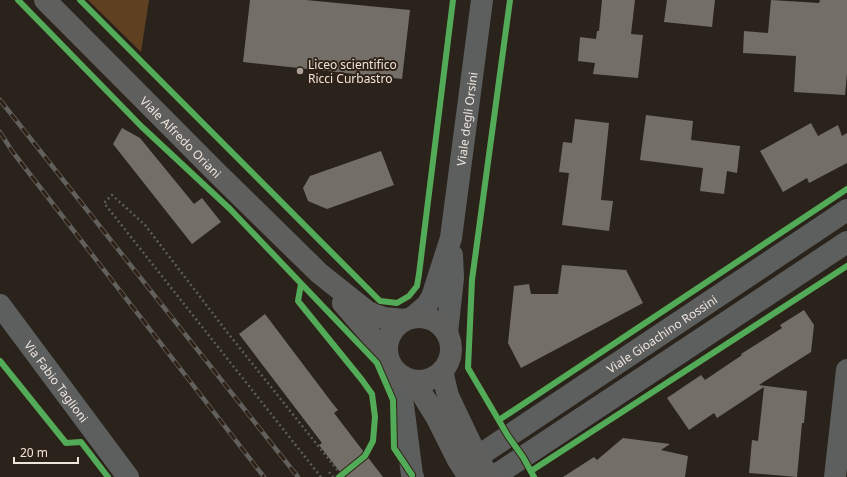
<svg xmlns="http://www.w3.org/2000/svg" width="847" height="477" viewBox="0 0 847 477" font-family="'Noto Sans',sans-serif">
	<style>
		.green { fill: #5f4020 }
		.building { fill: #746e68 }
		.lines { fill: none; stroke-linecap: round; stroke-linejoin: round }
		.path { stroke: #5d5d5a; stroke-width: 2.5; stroke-dasharray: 2 3; stroke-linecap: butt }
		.minor { stroke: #5d5f5e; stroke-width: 22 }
		.major { stroke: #5f5f5d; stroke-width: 22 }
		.rail-casing { stroke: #62605d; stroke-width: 4.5 }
		.rail { stroke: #302216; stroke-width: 3; stroke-dasharray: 9; stroke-linecap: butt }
		.cycleway-casing { stroke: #302216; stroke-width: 8 }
		.cycleway { stroke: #51ab58; stroke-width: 6 }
		.poi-dot { fill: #a9a199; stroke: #302216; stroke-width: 1.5 }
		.labels { text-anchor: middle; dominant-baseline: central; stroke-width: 4; stroke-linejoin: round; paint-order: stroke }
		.poi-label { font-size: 12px; fill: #eee5dd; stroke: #302216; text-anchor: start }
		.street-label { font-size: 12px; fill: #eee5dd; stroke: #302216 }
	</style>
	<rect width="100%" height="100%" fill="#2a231c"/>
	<path class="green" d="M88,0h61l-8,52z"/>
	<g class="building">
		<path d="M250,0h56l104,10 -8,69 -159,-17z"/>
		<path d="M602,0h33l-4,34 12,1 -5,43 -45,-4 2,-11 -17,-2 2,-24 16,2 1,-8h2z"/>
		<path d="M667,0h48l-3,27 -48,-5z"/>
		<path d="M771,0l48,3 1,-3h27v73l-2,22 -51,-3 2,-36 -53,-3 1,-22 24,2z"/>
		<path d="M646,115l47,6 -2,19 49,6 -3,27 -10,-2 -3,23 -24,-3 3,-23 -63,-8z"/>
		<path d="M575,119l34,4 -8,77 12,1 -4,30 -47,-6 7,-52 -10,-1 4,-30 9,1z"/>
		<path d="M811,123l7,13 20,-11 4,11 5,-3v30l-38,20 -2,-5 -24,14 -23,-41z"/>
		<path d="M122,128l18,10 54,66 8,-6 19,24 -29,22 -79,-100z"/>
		<path d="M381,151l13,34 -67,24 -19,-8 -5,-13 7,-12z"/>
		<path d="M562,265l64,5 17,33 -122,65 -13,-25 6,-57 15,-2 2,10h27z"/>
		<path d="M804,310l10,15 -3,27 -52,33 48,6 -3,32h-2l-5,54 -48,-4 3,-33 6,1 6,-54 -47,31 -3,-5 -25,17 -22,-32 34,-23 4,5 37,-25 -1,-1 41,-26 -2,-3z"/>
		<path d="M265,314l68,90 5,6 -4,3 49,64h-39l-25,-32 3,-2 -83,-109z"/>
		<path d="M623,438l47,6 -9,6 27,6 -3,21h-122l31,-20 3,3z"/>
	</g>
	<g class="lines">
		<g class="path">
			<path d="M329,472l4,5"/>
			<path d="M321,477l-217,-274 8,-8 33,30 82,107 116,145"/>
			<path d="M335,477l5,-4"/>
		</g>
		<g class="minor">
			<path id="s1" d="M0,305l128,172"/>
			<path id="s2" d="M413,317l14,-12 5,-8 19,-59 31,-238"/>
			<path d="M447,333l6,-55 -1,-23"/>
			<path d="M396,372l5,16 2,17 9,70 1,2"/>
			<path id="s3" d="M477,457l370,-247"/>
			<path d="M493,477l354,-235"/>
			<path d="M835,477l12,-107"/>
		</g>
		<g class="major">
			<path id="s4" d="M45,0l172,173 102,100 49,39 16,6 20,2"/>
			<path d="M343,303l44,51"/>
			<circle cx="419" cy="349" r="32"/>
			<path d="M442,371l6,25 29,61 12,20"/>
			<path d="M414,381l23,37 21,42 11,17"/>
		</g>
		<defs>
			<g id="rail">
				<path d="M0,100l298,377"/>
				<path d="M0,132l12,19 252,326"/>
			</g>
		</defs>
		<use href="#rail" class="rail-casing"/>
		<use href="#rail" class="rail"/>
		<defs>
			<g id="cycleway">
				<path d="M18,0l123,126 89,83 147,154 16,37 1,48 18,27"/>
				<path d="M80,0l300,301 17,2 12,-7 8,-10 2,-12 34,-274"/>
				<path d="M510,0l-38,280 -4,88 40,68 15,21 11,20"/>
				<path d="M301,284l-3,17 64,79 10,14 3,23 -2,24 -8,15 -26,21"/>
				<path d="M0,361l66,82 15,-1 27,35"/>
				<path d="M499,420l348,-231"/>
				<path d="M531,471l316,-205"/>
			</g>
		</defs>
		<use href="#cycleway" class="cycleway-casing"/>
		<use href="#cycleway" class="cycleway"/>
	</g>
	<circle class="poi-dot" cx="300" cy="71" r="4"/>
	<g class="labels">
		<g class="poi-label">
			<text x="308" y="64">Liceo scientifico<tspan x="308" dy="14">Ricci Curbastro</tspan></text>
		</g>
		<g class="street-label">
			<text stroke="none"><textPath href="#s2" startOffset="210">Viale degli Orsini</textPath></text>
			<text stroke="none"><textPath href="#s4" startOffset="193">Viale Alfredo Oriani</textPath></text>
			<text stroke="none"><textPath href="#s3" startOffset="222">Viale Gioachino Rossini</textPath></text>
			<text stroke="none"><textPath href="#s1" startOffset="95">Via Fabio Taglioni</textPath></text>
		</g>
	</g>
	<path d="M14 457v6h64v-6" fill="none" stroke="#eee5dd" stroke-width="2"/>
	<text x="20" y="457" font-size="12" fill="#eee5dd" stroke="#302216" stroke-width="3" paint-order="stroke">20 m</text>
</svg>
